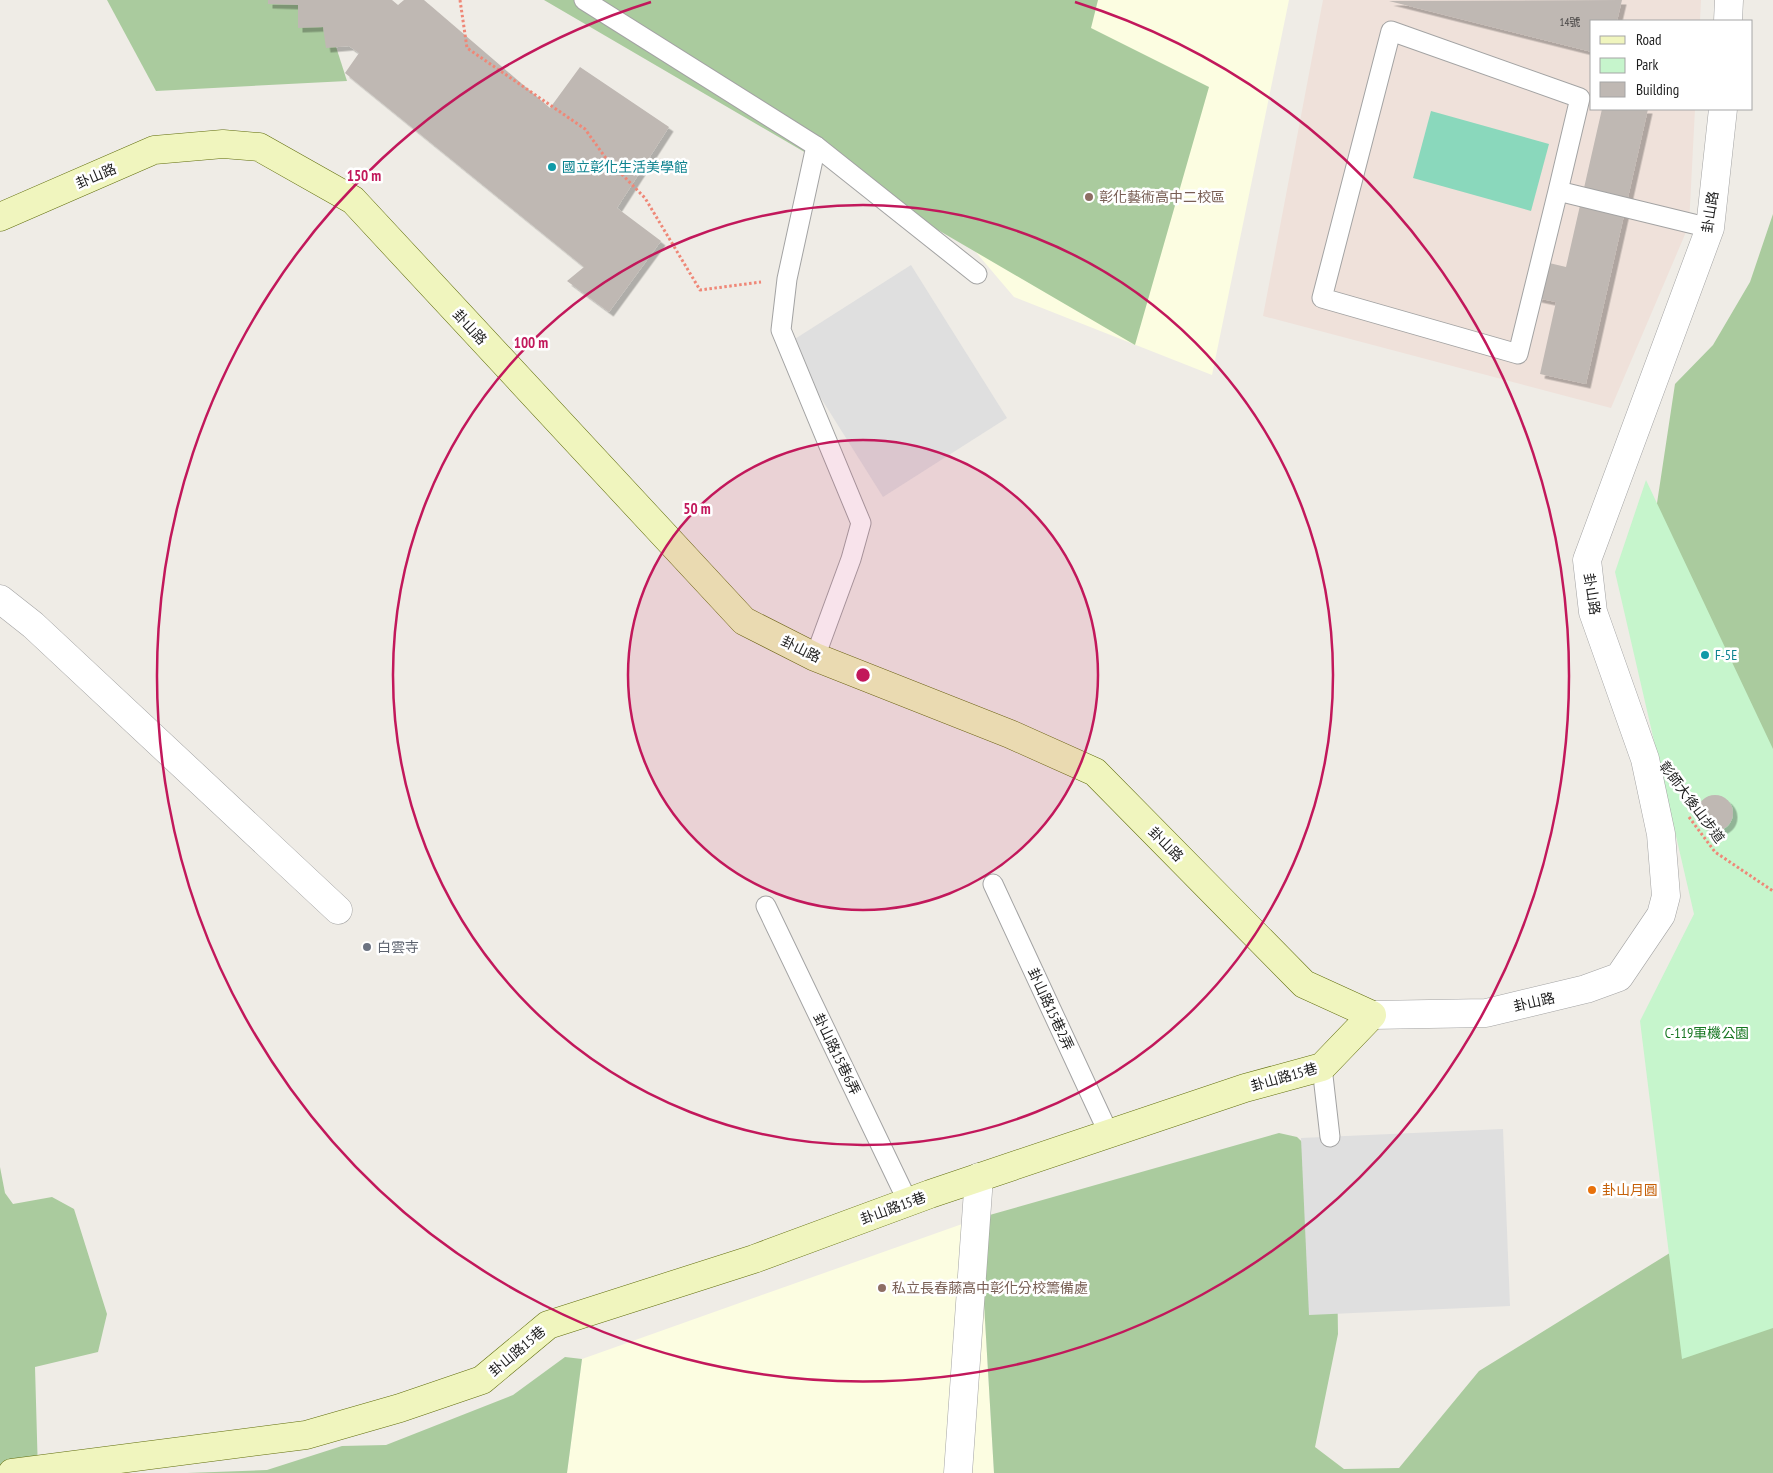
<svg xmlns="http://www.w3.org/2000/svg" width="1773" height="1473" viewBox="0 0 1773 1473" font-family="'PT Sans Narrow','Noto Sans TC',sans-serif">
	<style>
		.education { fill: #fcfde1 }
		.military { fill: #efe1da }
		.forest { fill: #aacb9e }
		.park { fill: #c6f5cc }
		.pitch { fill: #8ad8bc }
		.parking { fill: #dfdfdf }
		.building { fill: #bfb8b3; filter: url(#shadow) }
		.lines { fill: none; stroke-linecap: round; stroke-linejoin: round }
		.lane-casing { stroke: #a3a3a3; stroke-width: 21 }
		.street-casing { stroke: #a3a3a3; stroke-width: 29 }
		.secondary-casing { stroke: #616e0d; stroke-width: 29 }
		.path { stroke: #ef8777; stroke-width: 3; stroke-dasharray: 2.5 2.5; stroke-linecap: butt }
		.lane { stroke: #fff; stroke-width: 19 }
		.street { stroke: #fff; stroke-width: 28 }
		.secondary { stroke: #f0f5be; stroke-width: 28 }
		.ring { fill: none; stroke: #c2185b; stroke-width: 2.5 }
		.culture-dot { fill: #0f9aa8; stroke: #fff; stroke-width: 2 }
		.education-dot { fill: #8d6e63; stroke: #fff; stroke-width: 2 }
		.worship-dot { fill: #6b7280; stroke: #fff; stroke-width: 2 }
		.food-dot { fill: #e8710a; stroke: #fff; stroke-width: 2 }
		.labels { text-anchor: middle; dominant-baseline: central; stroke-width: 5; stroke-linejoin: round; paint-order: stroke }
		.number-label { font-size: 11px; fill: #474544 }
		.culture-label { font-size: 14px; fill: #0d838f; stroke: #fff; text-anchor: start }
		.street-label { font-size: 14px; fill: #1f1f1f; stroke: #fff }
		.education-label { font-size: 14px; fill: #785e54; stroke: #fff; text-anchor: start }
		.worship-label { font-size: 14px; fill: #5b616d; stroke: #fff; text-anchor: start }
		.park-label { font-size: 14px; fill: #14751f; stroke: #fff }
		.food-label { font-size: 14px; fill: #c56008; stroke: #fff; text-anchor: start }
		.centre { fill: #c2185b; stroke: #fff; stroke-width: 2.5 }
		.ring-label { font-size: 15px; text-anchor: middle; font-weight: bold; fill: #c2185b; stroke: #fff; stroke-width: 5; stroke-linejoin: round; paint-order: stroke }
	</style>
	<defs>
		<filter id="shadow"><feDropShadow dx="4.5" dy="4.5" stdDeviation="0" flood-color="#0004"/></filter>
	</defs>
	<rect width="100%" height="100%" fill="#efece6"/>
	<g class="education">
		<path d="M655,0h634l-77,375 -198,-78 -171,-201z"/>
		<path d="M979,1218l15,255h-427l15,-114z"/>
	</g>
	<path class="military" d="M1323,0h378l-1,21h-108v88h103l-6,116 -78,183 -348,-92z"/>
	<g class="forest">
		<path d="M107,0h214l26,81 -191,10z"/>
		<path d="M544,0h554l-7,28 118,59 -74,258z"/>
		<path d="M1773,214v617l-127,-255 29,-192 38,-39 37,-63z"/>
		<path d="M1279,1133l18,4 27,26 12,35 2,136 -23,113 29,22 55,-1 80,-97 215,-133 79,-27v262h-779l-15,-255z"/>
		<path d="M0,1167l5,26 8,11 39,-7 22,12 33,105 -9,38 -63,15 3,106h-38z"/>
		<path d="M565,1357l17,2 -15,114h-380l80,-3 75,-24 44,-1 127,-50z"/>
	</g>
	<path class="park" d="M1646,480l127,269v579l-91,31 -42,-338 54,-107 -79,-342z"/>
	<path class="pitch" d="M1431,111l118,33 -18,67 -118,-33z"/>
	<g class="parking">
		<path d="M911,265l96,153 -124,79 -96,-153z"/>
		<path d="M1503,1129l7,177 -201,9 -8,-177z"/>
	</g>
	<g class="building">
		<path d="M268,0h124l6,5 6,-5h20l126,108 30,-41 89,60 -52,81 44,33 -52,71 -42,-31 17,-14 -239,-194 14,-20 -10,-7 -23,2 -3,-21 -25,1v-23l-30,-1z"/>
		<path d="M1622,0l-5,21h-25v31l-203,-51z"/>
		<path d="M1602,109h46l-62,275 -46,-10 16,-72 -19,-4 8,-36 21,5z"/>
		<circle cx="1715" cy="813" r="18"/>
	</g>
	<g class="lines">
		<defs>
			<g id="lane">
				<path d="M584,0l232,146 161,128"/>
				<path d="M1558,191l-40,163 -196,-56 69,-267 189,67 -22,93 152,37"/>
				<path d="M815,657l36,-98 10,-36 -80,-193 6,-51 29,-133"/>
				<path d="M993,884l116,250"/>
				<path d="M766,906l142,296"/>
				<path d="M1322,1067l8,70"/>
			</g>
			<g id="street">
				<path d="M1728,21l1,-21"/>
				<path d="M0,599l33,26 305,285"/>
				<path d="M1372,1015l114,-2 100,-24 33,-12 42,-62 5,-19 -5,-62 -16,-75 -52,-147 -6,-52 123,-332 13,-119"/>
				<path d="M958,1473l21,-296"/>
			</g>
			<path id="secondary" d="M0,217l154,-67 69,-6 36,3 94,53 391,421 71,36 195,77 85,38 209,212 68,31 -50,52 -77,21 -315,106 -176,65 -206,66 -66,55 -82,28 -94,27 -294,38"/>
		</defs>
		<use href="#lane" class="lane-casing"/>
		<use href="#street" class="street-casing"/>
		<use href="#secondary" class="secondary-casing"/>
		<g class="path">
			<path d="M460,0l7,48 118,81 20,28 40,41 55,92 61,-8"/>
			<path d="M1689,817l26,35 58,39"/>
		</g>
		<use href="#lane" class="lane"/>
		<use href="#street" class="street"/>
		<use href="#secondary" class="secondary"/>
	</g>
	<circle cx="863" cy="675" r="235" fill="#c2185b" fill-opacity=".12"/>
	<g class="ring">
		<circle cx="863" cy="675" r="235"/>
		<circle cx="863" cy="675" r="470"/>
		<path d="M1075 2A706 706 0 1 1 651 2"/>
	</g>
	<g class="culture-dot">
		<circle cx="552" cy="167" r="5"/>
		<circle cx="1705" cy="655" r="5"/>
	</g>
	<g class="education-dot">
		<circle cx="1089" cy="197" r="5"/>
		<circle cx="882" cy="1288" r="5"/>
	</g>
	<circle class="worship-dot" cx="367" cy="947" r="5"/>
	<circle class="food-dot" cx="1592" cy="1190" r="5"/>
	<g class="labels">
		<g class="number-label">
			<text x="1570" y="22">14號</text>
		</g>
		<g class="culture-label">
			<text x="562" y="167">國立彰化生活美學館</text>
			<text x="1715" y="655">F-5E</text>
		</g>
		<g class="street-label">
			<text transform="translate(96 176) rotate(-23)">卦山路</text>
			<text transform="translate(1710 212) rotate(-81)">卦山路</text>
			<text transform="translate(470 327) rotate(47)">卦山路</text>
			<text transform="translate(1592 594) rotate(81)">卦山路</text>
			<text transform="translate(801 649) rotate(26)">卦山路</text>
			<text transform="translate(1692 802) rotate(53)">彰師大後山步道</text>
			<text transform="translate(1166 844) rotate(45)">卦山路</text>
			<text transform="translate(1534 1002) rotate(-13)">卦山路</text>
			<text transform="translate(1051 1009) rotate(65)">卦山路15巷2弄</text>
			<text transform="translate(837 1054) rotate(64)">卦山路15巷6弄</text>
			<text transform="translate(1284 1077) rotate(-16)">卦山路15巷</text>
			<text transform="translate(893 1208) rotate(-20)">卦山路15巷</text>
			<text transform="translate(517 1351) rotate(-40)">卦山路15巷</text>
		</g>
		<g class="education-label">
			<text x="1099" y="197">彰化藝術高中二校區</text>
			<text x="892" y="1288">私立長春藤高中彰化分校籌備處</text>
		</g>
		<g class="worship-label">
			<text x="377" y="947">白雲寺</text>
		</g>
		<g class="park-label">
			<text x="1707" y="1033">C-119軍機公園</text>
		</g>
		<g class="food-label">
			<text x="1602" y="1190">卦山月圓</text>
		</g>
	</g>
	<circle cx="863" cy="675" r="8" class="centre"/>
	<g class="ring-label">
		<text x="364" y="181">150 m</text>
		<text x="531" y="348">100 m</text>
		<text x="697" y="514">50 m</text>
	</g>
	<rect x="1590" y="20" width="162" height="90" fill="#ffffff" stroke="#a5a5a5"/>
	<rect x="1600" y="36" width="25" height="8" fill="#f0f5be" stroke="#a5a5a5"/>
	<text x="1636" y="45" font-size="15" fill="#1f1f1f">Road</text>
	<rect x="1600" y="58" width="25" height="15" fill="#c6f5cc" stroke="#a5a5a5"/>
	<text x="1636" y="70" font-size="15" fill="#1f1f1f">Park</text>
	<rect x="1600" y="82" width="25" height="15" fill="#bfb8b3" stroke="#a5a5a5"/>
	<text x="1636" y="95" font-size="15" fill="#1f1f1f">Building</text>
</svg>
